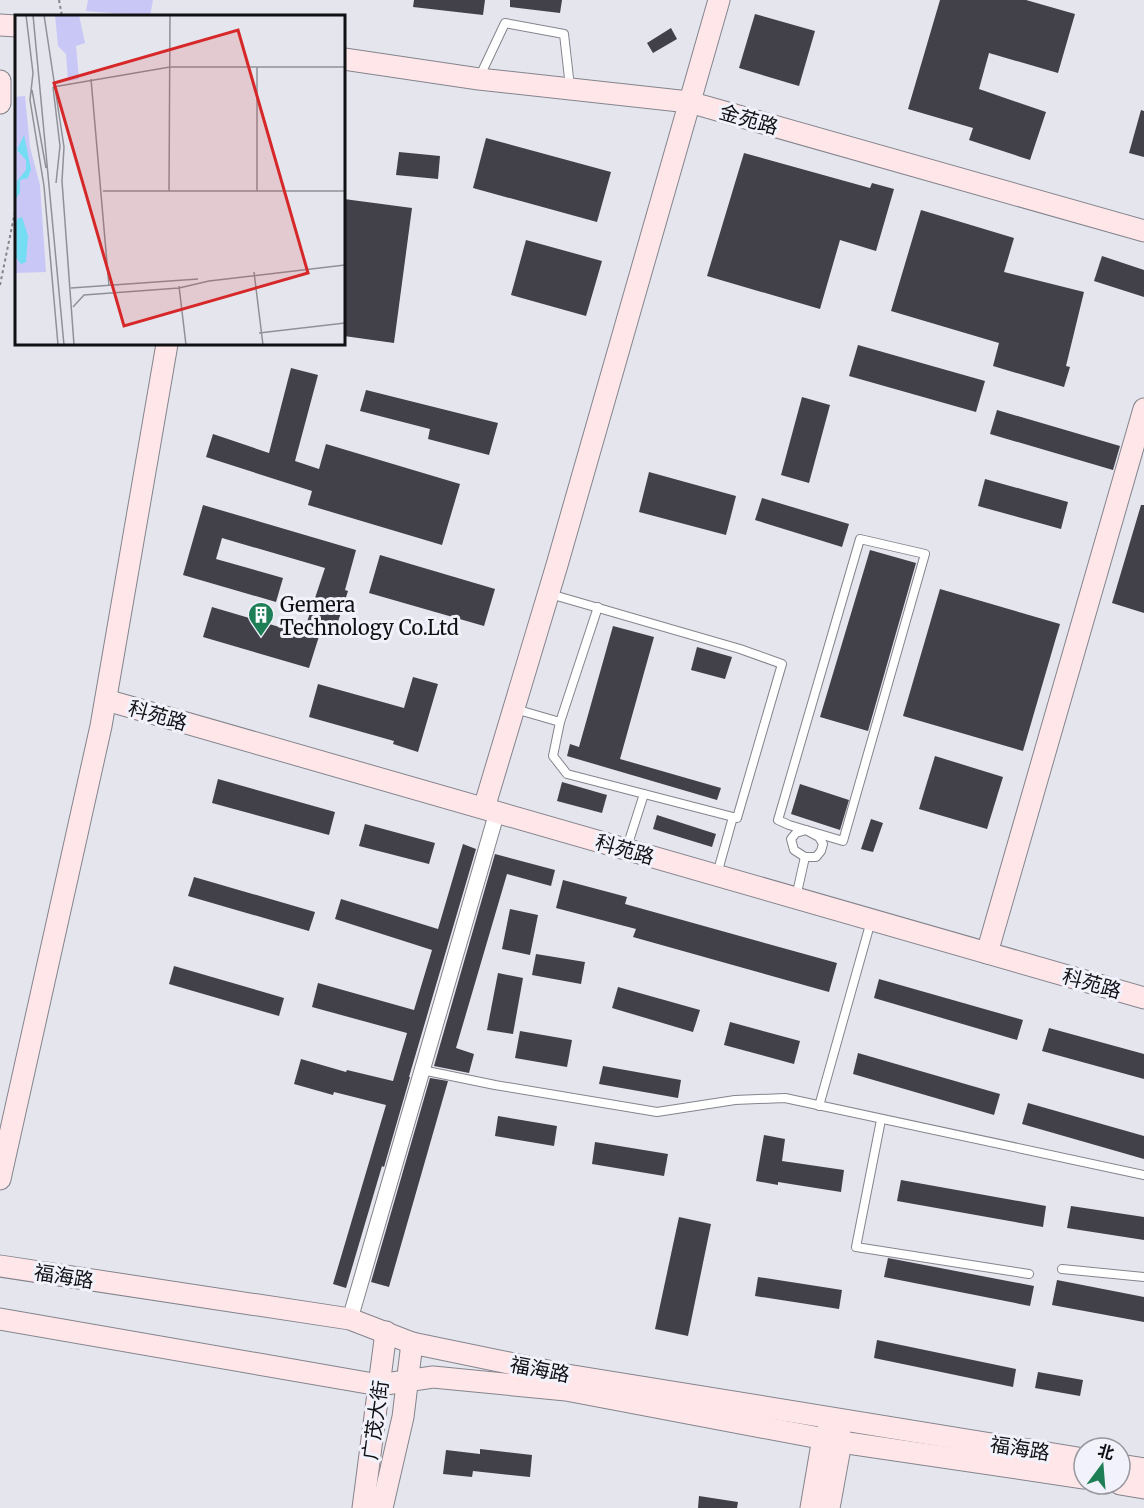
<svg xmlns="http://www.w3.org/2000/svg" width="1144" height="1508" viewBox="0 0 1144 1508" font-family="Merriweather,'Noto Sans SC',serif">
	<style>
		.green { fill: #c9c7f6 }
		.building { fill: #424149 }
		.lines { fill: none; stroke-linecap: round; stroke-linejoin: round }
		.lane-casing { stroke: #84848d; stroke-width: 10 }
		.street-casing { stroke: #84848d; stroke-width: 17 }
		.secondary-casing { stroke: #84848d; stroke-width: 23 }
		.path { stroke: #84848b; stroke-width: 2; stroke-dasharray: 3 3; stroke-linecap: butt }
		.lane { stroke: #fff; stroke-width: 8 }
		.street { stroke: #fff; stroke-width: 15 }
		.secondary { stroke: #ffe6e9; stroke-width: 21 }
		.labels { text-anchor: middle; dominant-baseline: central; stroke-width: 6; stroke-linejoin: round; paint-order: stroke }
		.street-label { font-size: 20px; fill: #111114; stroke: #f2f2fc }
		.poi-label { font-size: 20px; fill: #111114; stroke: #f2f2fc; text-anchor: start }
		.inset-road { fill: none; stroke: #909097; stroke-width: 1.5 }
		.view { fill: #d62828; fill-opacity: 0.15; stroke: #d62828; stroke-width: 3 }
		.inset-edge { fill: none; stroke: #111114; stroke-width: 3 }
	</style>
	<rect width="100%" height="100%" fill="#e5e5ee"/>
	<path class="green" d="M88,0h65l-3,16 -64,-5z"/>
	<g class="building">
		<path d="M414,0h71l-2,15 -70,-8z"/>
		<path d="M510,0h52l-2,13 -50,-6z"/>
		<path d="M940,0h86l49,14 -17,59 -69,-20 -10,36 67,23 -16,48 -61,-20 4,-12 -65,-19z"/>
		<path d="M755,14l60,17 -16,55 -60,-18z"/>
		<path d="M671,28l6,11 -24,14 -6,-10z"/>
		<path d="M1141,110l3,1v46l-15,-4z"/>
		<path d="M486,138l125,34 -14,50 -124,-34z"/>
		<path d="M399,152l41,4 -2,23 -42,-4z"/>
		<path d="M744,153l126,35 2,-5 22,6 -18,62 -36,-11 -20,69 -113,-33z"/>
		<path d="M344,199l68,9 -18,135 -50,-7z"/>
		<path d="M921,210l93,28 -10,34 80,20 -18,74 4,1 -6,20 -71,-21 6,-23 -108,-32z"/>
		<path d="M526,240l76,21 -16,55 -75,-21z"/>
		<path d="M1102,256l42,14v27l-50,-16z"/>
		<path d="M858,345l127,36 -9,31 -127,-36z"/>
		<path d="M291,368l27,7 -23,86 24,8 7,-25 134,40 -18,61 -134,-40 4,-14 -106,-34 7,-23 56,19z"/>
		<path d="M366,390l132,33 -9,32 -61,-16 2,-10 -70,-18z"/>
		<path d="M802,397l28,8 -21,78 -28,-8z"/>
		<path d="M997,410l123,36 -7,24 -123,-36z"/>
		<path d="M649,472l87,24 -10,39 -87,-23z"/>
		<path d="M985,479l83,23 -7,27 -83,-23z"/>
		<path d="M762,498l87,26 -7,23 -87,-27z"/>
		<path d="M203,505l153,45 -11,40 3,1 -14,43 -13,-4 -12,38 -106,-31 9,-30 91,27 22,-66 -103,-30 -6,21 67,19 -7,24 -93,-27z"/>
		<path d="M1141,505h3v108l-32,-10z"/>
		<path d="M870,550l46,13 -48,168 -48,-14z"/>
		<path d="M380,555l115,34 -11,37 -115,-33z"/>
		<path d="M940,589l120,35 -37,127 -120,-35z"/>
		<path d="M613,626l41,11 -34,122 101,29 -4,12 -150,-44 3,-12 9,3z"/>
		<path d="M697,647l35,10 -7,22 -34,-9z"/>
		<path d="M413,677l25,7 -20,68 -25,-8 1,-3 -85,-24 9,-33 86,24z"/>
		<path d="M935,756l68,21 -16,52 -68,-20z"/>
		<path d="M218,779l117,33 -6,23 -117,-32z"/>
		<path d="M562,782l45,13 -5,18 -45,-12z"/>
		<path d="M800,784l49,16 -9,30 -49,-16z"/>
		<path d="M657,815l59,19 -4,13 -59,-18z"/>
		<path d="M871,819l12,4 -10,29 -12,-3z"/>
		<path d="M365,824l70,19 -6,21 -70,-18z"/>
		<path d="M463,844l13,5 -67,228h1l-26,90 -2,-1 -36,122 -13,-4 53,-179 -52,-13 -1,3 -39,-11 7,-25 45,13 1,-2 46,11 14,-48 -95,-26 6,-24 96,27 18,-60 -97,-31 6,-20 97,30z"/>
		<path d="M495,854l60,16 -4,16 -44,-12 -51,174 18,6 -5,19 -35,-7z"/>
		<path d="M194,877l121,35 -6,19 -121,-35z"/>
		<path d="M563,880l64,17 -2,7 212,59 -8,29 -196,-55 3,-8 -80,-21z"/>
		<path d="M510,909l28,6 -8,40 -28,-6z"/>
		<path d="M536,954l49,8 -4,22 -49,-9z"/>
		<path d="M174,966l110,32 -5,18 -110,-32z"/>
		<path d="M498,973l25,5 -10,56 -26,-4z"/>
		<path d="M879,979l144,41 -6,20 -143,-42z"/>
		<path d="M618,987l82,23 -7,22 -81,-24z"/>
		<path d="M730,1022l70,19 -6,23 -70,-19z"/>
		<path d="M1049,1028l95,26v25l-102,-28z"/>
		<path d="M520,1031l52,9 -5,27 -52,-9z"/>
		<path d="M858,1053l142,41 -6,21 -141,-41z"/>
		<path d="M603,1066l78,14 -3,18 -79,-14z"/>
		<path d="M430,1078l18,3 -59,206 -18,-5z"/>
		<path d="M1028,1103l116,33v23l-122,-35z"/>
		<path d="M498,1116l59,10 -3,20 -59,-10z"/>
		<path d="M764,1135l21,4 -3,22 62,9 -3,22 -63,-10v3l-22,-4z"/>
		<path d="M595,1142l73,12 -4,22 -72,-12z"/>
		<path d="M901,1180l145,26 -3,21 -146,-26z"/>
		<path d="M1071,1206l73,11v23l-77,-12z"/>
		<path d="M679,1217l32,7 -23,112 -33,-7z"/>
		<path d="M888,1258l146,28 -4,20 -146,-29z"/>
		<path d="M758,1277l84,13 -3,19 -84,-13z"/>
		<path d="M1057,1280l87,17v25l-92,-17z"/>
		<path d="M877,1340l139,29 -3,18 -139,-29z"/>
		<path d="M1038,1372l45,8 -3,16 -45,-8z"/>
		<path d="M480,1449l52,6 -2,22 -57,-6 -1,6 -29,-3 3,-24 34,4z"/>
		<path d="M699,1496l39,6 -1,6h-39z"/>
	</g>
	<g class="lines">
		<defs>
			<g id="lane">
				<path d="M479,78l26,-55 59,11 6,53"/>
				<path d="M860,539l65,15 -82,287 -54,-16 -11,-5z"/>
				<path d="M515,709l45,13 -7,34 14,18 170,44 45,-154 -42,-15 -190,-55"/>
				<path d="M560,722l38,-115"/>
				<path d="M806,830l13,7 4,7 -2,7 -5,6h-11l-11,-7 -3,-11 5,-6z"/>
				<path d="M627,847l17,-53"/>
				<path d="M717,874l16,-57"/>
				<path d="M796,897l9,-40"/>
				<path d="M422,1070l73,15 162,27 78,-12 50,-2 359,77"/>
				<path d="M819,1106l52,-185"/>
				<path d="M881,1120l-25,127 173,27"/>
				<path d="M1062,1269l82,8"/>
			</g>
			<path id="street" d="M350,1319l147,-507"/>
			<g id="secondary">
				<path d="M0,25l16,1"/>
				<path d="M344,59l135,20 210,23 455,129"/>
				<path d="M0,81v22"/>
				<path d="M106,700l1038,298"/>
				<path d="M484,808l73,-243 162,-565"/>
				<path d="M987,953l157,-544"/>
				<path d="M0,1179l101,-453 66,-382"/>
				<path d="M0,1266l350,53 62,24 155,32 517,84"/>
				<path d="M0,1319l379,66 54,-8 133,13 275,52 243,36"/>
				<path d="M1120,1465l24,4"/>
				<path d="M1120,1484l24,4"/>
				<path d="M363,1508l23,-176"/>
				<path d="M382,1508l21,-91 9,-74"/>
				<path d="M811,1508l12,-70 7,-10"/>
				<path d="M829,1508l12,-66 -2,-13"/>
			</g>
		</defs>
		<use href="#lane" class="lane-casing"/>
		<use href="#street" class="street-casing"/>
		<use href="#secondary" class="secondary-casing"/>
		<g class="path">
			<path d="M59,0l3,16"/>
			<path d="M0,285l16,-78"/>
		</g>
		<use href="#lane" class="lane"/>
		<use href="#street" class="street"/>
		<use href="#secondary" class="secondary"/>
	</g>
	<defs>
		<symbol id="building-pin" viewBox="-11 -11 22 30"><path d="M0 17L-7.5 6A9.5 9.5 0 1 1 7.5 6Z" fill="#1e7f57" stroke="#f2f2fc"/><path d="M-4-6H4V6H1V3H-1V6H-4ZM-2.5-4.3h1.7v1.8h-1.7ZM.8-4.3h1.7v1.8H.8ZM-2.5-1h1.7V.8h-1.7ZM.8-1h1.7V.8H.8Z" fill="#fff"/></symbol>
	</defs>
	<g fill-rule="evenodd">
		<use href="#building-pin" x="246" y="600" width="30" height="40"/>
	</g>
	<g class="labels">
		<g class="street-label">
			<text transform="translate(749 119) rotate(16)">金苑路</text>
			<text transform="translate(158 715) rotate(16)">科苑路</text>
			<text transform="translate(625 849) rotate(16)">科苑路</text>
			<text transform="translate(1092 983) rotate(16)">科苑路</text>
			<text transform="translate(64 1276) rotate(9)">福海路</text>
			<text transform="translate(540 1369) rotate(11)">福海路</text>
			<text transform="translate(375 1420) rotate(-82)">广茂大街</text>
			<text transform="translate(1020 1448) rotate(9)">福海路</text>
		</g>
		<g class="poi-label">
			<text x="280" y="604">Gemera<tspan x="280" dy="23">Technology Co.Ltd</tspan></text>
		</g>
	</g>
	<g transform="translate(15 15)">
		<rect width="330" height="330" fill="#e5e5ee"/>
		<path d="M40,0h24l6,28 -9,3 3,33 -11,2 -2,-27 -8,-8zM10,81l5,51 10,38 6,87 -31,1v-176z" fill="#c9c7f6"/>
		<path d="M9,120l7,34 -3,9 -8,2v13l-5,7 2,-19 9,-11v-10l-9,-10zM7,202l6,19 -2,26 -5,2 -6,-8v-28l2,-9z" fill="#74ddf3"/>
		<path class="inset-road" d="M11,0l7,58 -3,27 14,86 14,159M18,0l31,330M29,0l20,132 -2,34 12,164M76,64l18,207M38,72l117,-20h175M38,72l7,59 -4,37M17,75l14,78M88,176h242M154,176l1,-176M242,176v-124M239,257l9,73M164,271l7,59M56,273l127,-9M58,292l11,-12 95,-7 30,-7 136,-16M244,318l86,-10"/>
		<path class="view" d="M223,15l70,243 -184,53 -70,-243z"/>
		<rect width="330" height="330" class="inset-edge"/>
	</g>
	<g transform="translate(1102 1466) rotate(16)"><circle r="28" fill="#f2f2fc" stroke="#98989f" stroke-width="1.5"/>
	<path d="M0-4.5L10 22L0 15L-10 22Z" fill="#1e7f57"/>
	<text y="-9" font-size="16" font-weight="bold" text-anchor="middle" fill="#111114">北</text>
	</g>
</svg>
